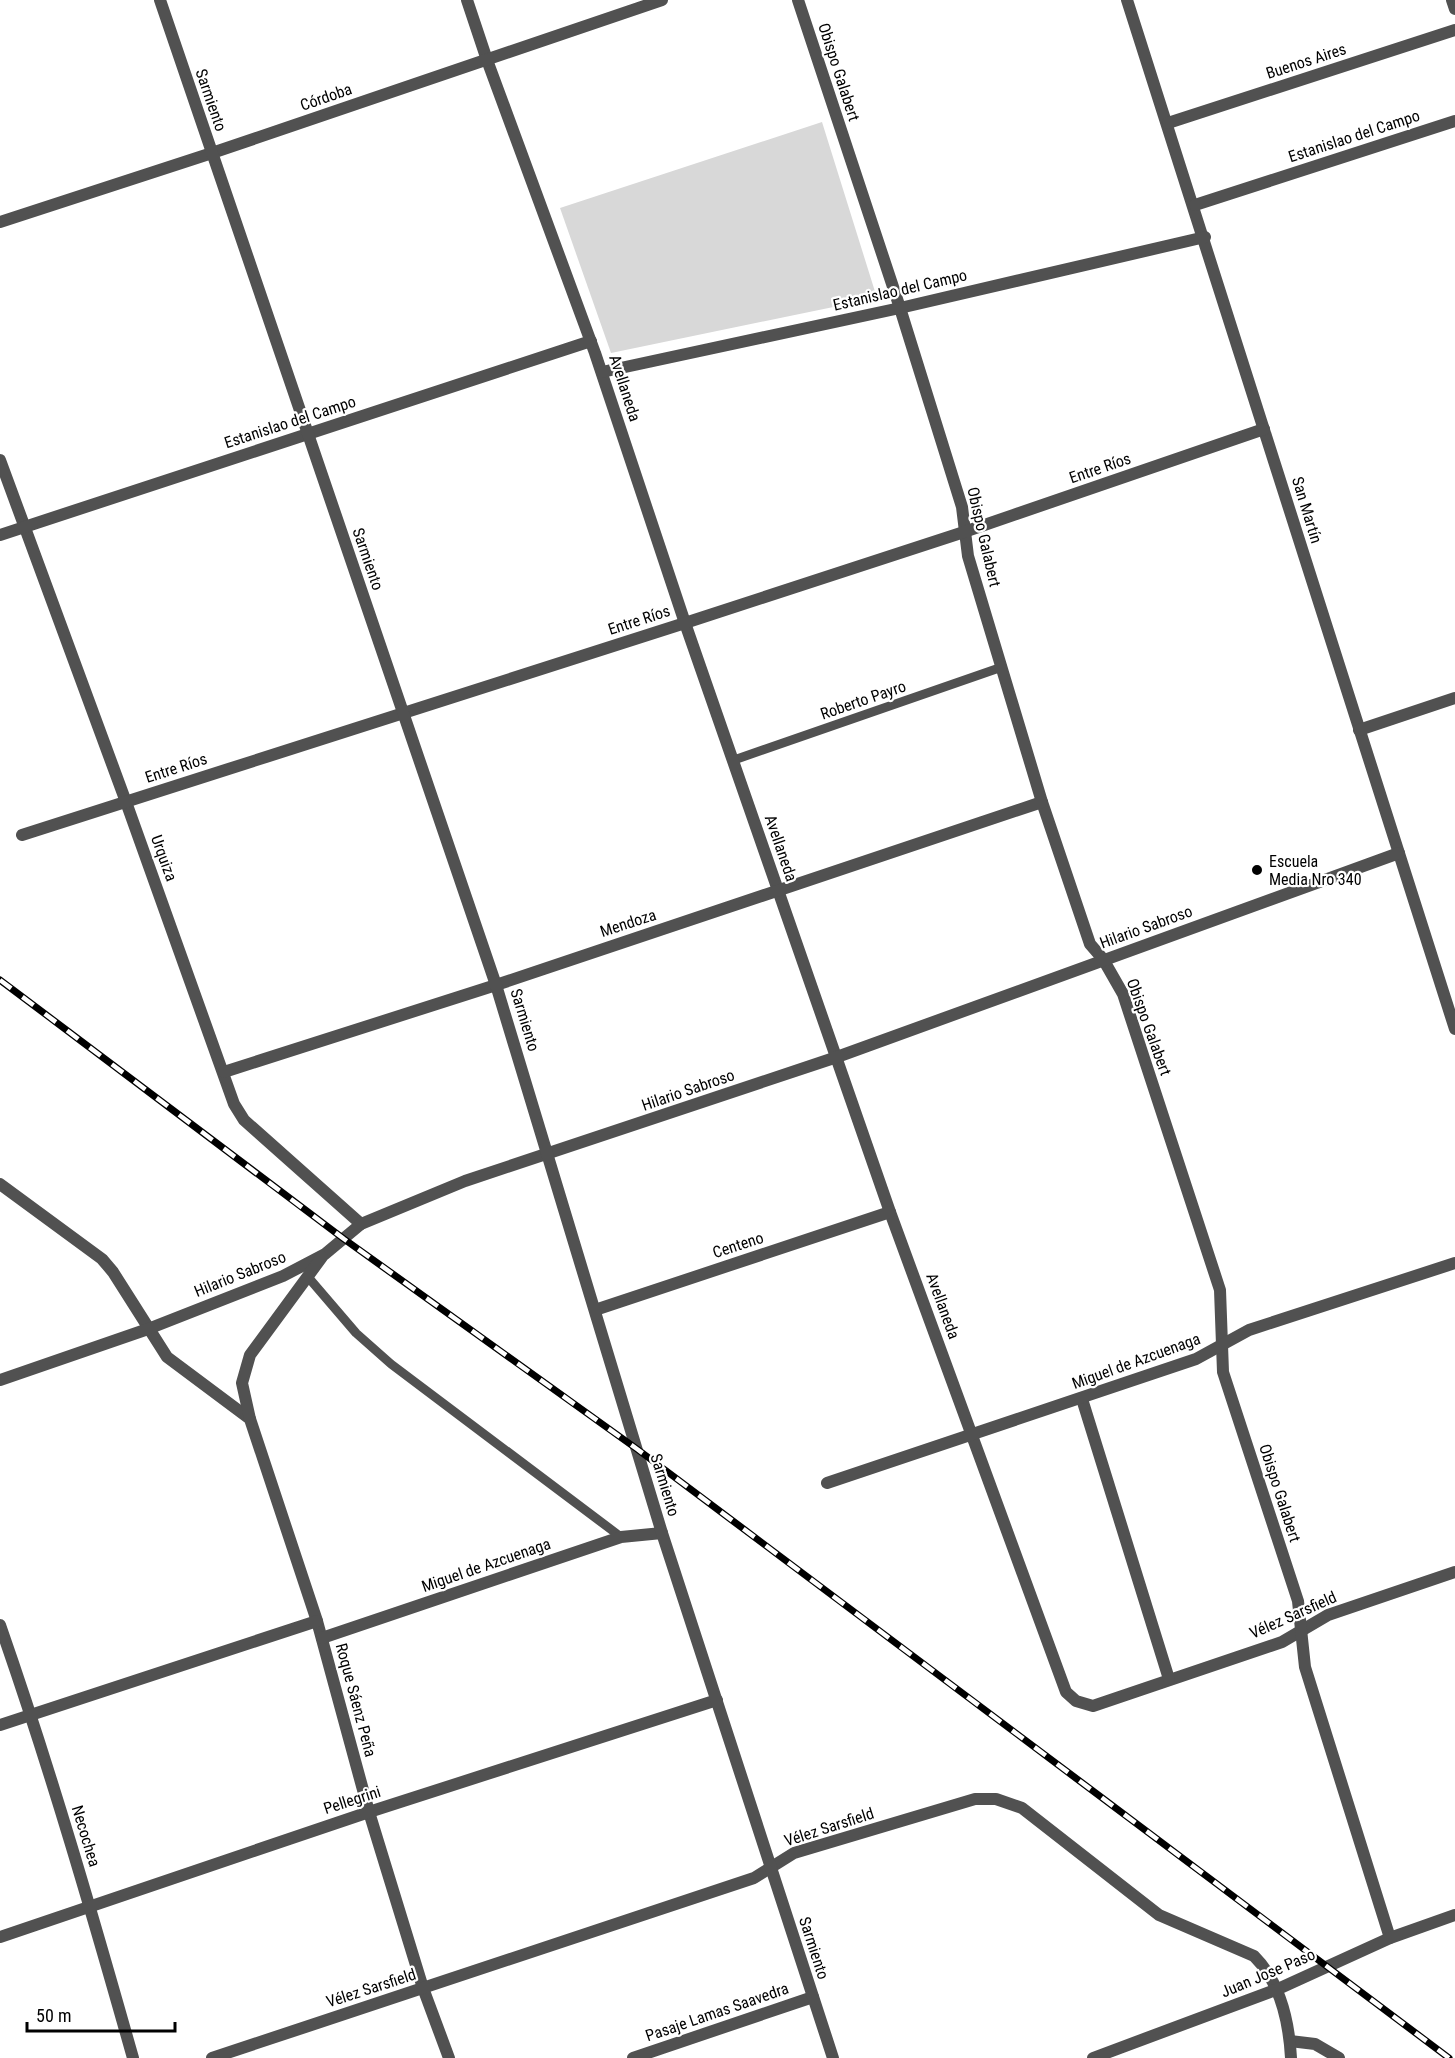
<svg xmlns="http://www.w3.org/2000/svg" width="1455" height="2058" viewBox="0 0 1455 2058" font-family="'Roboto Condensed',sans-serif">
	<style>
		.green { fill: #d8d8d8 }
		.lines { fill: none; stroke-linecap: round; stroke-linejoin: round }
		.service { stroke: #515151; stroke-width: 9 }
		.minor { stroke: #515151; stroke-width: 12 }
		.tertiary { stroke: #515151; stroke-width: 12 }
		.rail-casing { stroke: #000; stroke-width: 7 }
		.rail { stroke: #fff; stroke-width: 4.5; stroke-dasharray: 14; stroke-linecap: butt }
		.poi-dot { fill: #000; stroke: #fff; stroke-width: 2 }
		.labels { text-anchor: middle; dominant-baseline: central; stroke-width: 4.5; stroke-linejoin: round; paint-order: stroke }
		.street-label { font-size: 16px; fill: #000; stroke: #fff }
		.poi-label { font-size: 16px; fill: #000; stroke: #fff; text-anchor: start }
	</style>
	<rect width="100%" height="100%" fill="#fff"/>
	<path class="green" d="M822,122l55,176 -266,55 -51,-145z"/>
	<g class="lines">
		<g class="service">
			<path d="M734,760l268,-93"/>
			<path d="M308,1277l48,56 35,31 230,173"/>
		</g>
		<g class="minor">
			<path d="M467,0l20,60 108,293 90,270 205,589 176,480 10,9 17,5 189,-64 46,-27 127,-43"/>
			<path d="M798,0l102,308 62,199 6,49 74,246 48,142 13,15 20,35 97,296 3,82 75,229 7,66 85,271"/>
			<path d="M1127,0c112,342 218,686 328,1029"/>
			<path d="M1452,0l3,9"/>
			<path d="M1168,123l287,-93"/>
			<path d="M1195,205l260,-84"/>
			<path d="M0,222l212,-69 450,-153"/>
			<path d="M602,372l298,-64 305,-71"/>
			<path d="M0,460l126,342 108,302 10,16 117,104"/>
			<path d="M0,535l591,-194"/>
			<path d="M1359,730l96,-32"/>
			<path d="M22,835l663,-212 279,-91 300,-103"/>
			<path d="M224,1072l272,-87 546,-183"/>
			<path d="M0,1184l102,75 11,13 54,85 83,62 67,202 52,191 54,176 26,70"/>
			<path d="M595,1310l295,-98"/>
			<path d="M0,1380l148,-51 135,-53 42,-22 36,-30 104,-43 372,-124 562,-204"/>
			<path d="M1082,1399l87,280"/>
			<path d="M250,1419l-8,-36 8,-28 72,-98"/>
			<path d="M827,1483l369,-124 53,-29 206,-67"/>
			<path d="M0,1625c50,143 92,288 133,433"/>
			<path d="M322,1638l299,-101 41,-4"/>
			<path d="M0,1725l317,-104"/>
			<path d="M0,1937l369,-125 348,-112"/>
			<path d="M1290,2041l25,3 24,14"/>
			<path d="M212,2058l542,-180 40,-25 181,-54h21l26,9 137,107 95,41c27,27 35,65 37,102"/>
			<path d="M633,2058l180,-61"/>
			<path d="M1093,2058l185,-69 112,-51 65,-23"/>
		</g>
		<path class="tertiary" d="M160,0l336,985 166,548 171,525"/>
		<defs>
			<path id="rail" d="M0,980l344,259 293,210 812,609"/>
		</defs>
		<use href="#rail" class="rail-casing"/>
		<use href="#rail" class="rail"/>
	</g>
	<circle class="poi-dot" cx="1257" cy="870" r="6"/>
	<g class="labels">
		<g class="street-label">
			<text transform="translate(1306 61) rotate(-18)">Buenos Aires</text>
			<text transform="translate(839 72) rotate(72)">Obispo Galabert</text>
			<text transform="translate(326 97) rotate(-19)">Córdoba</text>
			<text transform="translate(211 100) rotate(71)">Sarmiento</text>
			<text transform="translate(1354 136) rotate(-18)">Estanislao del Campo</text>
			<text transform="translate(900 290) rotate(-13)">Estanislao del Campo</text>
			<text transform="translate(625 388) rotate(72)">Avellaneda</text>
			<text transform="translate(290 422) rotate(-18)">Estanislao del Campo</text>
			<text transform="translate(1100 468) rotate(-19)">Entre Ríos</text>
			<text transform="translate(1307 510) rotate(73)">San Martín</text>
			<text transform="translate(984 537) rotate(77)">Obispo Galabert</text>
			<text transform="translate(368 559) rotate(71)">Sarmiento</text>
			<text transform="translate(639 620) rotate(-18)">Entre Ríos</text>
			<text transform="translate(863 700) rotate(-19)">Roberto Payro</text>
			<text transform="translate(176 768) rotate(-18)">Entre Ríos</text>
			<text transform="translate(781 848) rotate(71)">Avellaneda</text>
			<text transform="translate(164 858) rotate(70)">Urquiza</text>
			<text transform="translate(628 923) rotate(-18)">Mendoza</text>
			<text transform="translate(1146 927) rotate(-20)">Hilario Sabroso</text>
			<text transform="translate(525 1020) rotate(73)">Sarmiento</text>
			<text transform="translate(1149 1027) rotate(70)">Obispo Galabert</text>
			<text transform="translate(688 1090) rotate(-19)">Hilario Sabroso</text>
			<text transform="translate(738 1245) rotate(-18)">Centeno</text>
			<text transform="translate(240 1274) rotate(-22)">Hilario Sabroso</text>
			<text transform="translate(943 1306) rotate(70)">Avellaneda</text>
			<text transform="translate(1136 1361) rotate(-20)">Miguel de Azcuenaga</text>
			<text transform="translate(665 1485) rotate(73)">Sarmiento</text>
			<text transform="translate(1280 1493) rotate(72)">Obispo Galabert</text>
			<text transform="translate(486 1565) rotate(-19)">Miguel de Azcuenaga</text>
			<text transform="translate(1293 1615) rotate(-24)">Vélez Sarsfield</text>
			<text transform="translate(356 1700) rotate(75)">Roque Sáenz Peña</text>
			<text transform="translate(352 1800) rotate(-18)">Pellegrini</text>
			<text transform="translate(829 1827) rotate(-18)">Vélez Sarsfield</text>
			<text transform="translate(86 1836) rotate(73)">Necochea</text>
			<text transform="translate(814 1948) rotate(72)">Sarmiento</text>
			<text transform="translate(1268 1973) rotate(-23)">Juan Jose Paso</text>
			<text transform="translate(371 1988) rotate(-18)">Vélez Sarsfield</text>
			<text transform="translate(717 2012) rotate(-19)">Pasaje Lamas Saavedra</text>
		</g>
		<g class="poi-label">
			<text x="1269" y="861">Escuela<tspan x="1269" dy="18">Media Nro 340</tspan></text>
		</g>
	</g>
	<path d="M27 2022v9h148v-9" fill="none" stroke="#000000" stroke-width="3"/>
	<text x="36" y="2022" font-size="18" fill="#000000" stroke="#ffffff" stroke-width="4.5" paint-order="stroke">50 m</text>
</svg>
